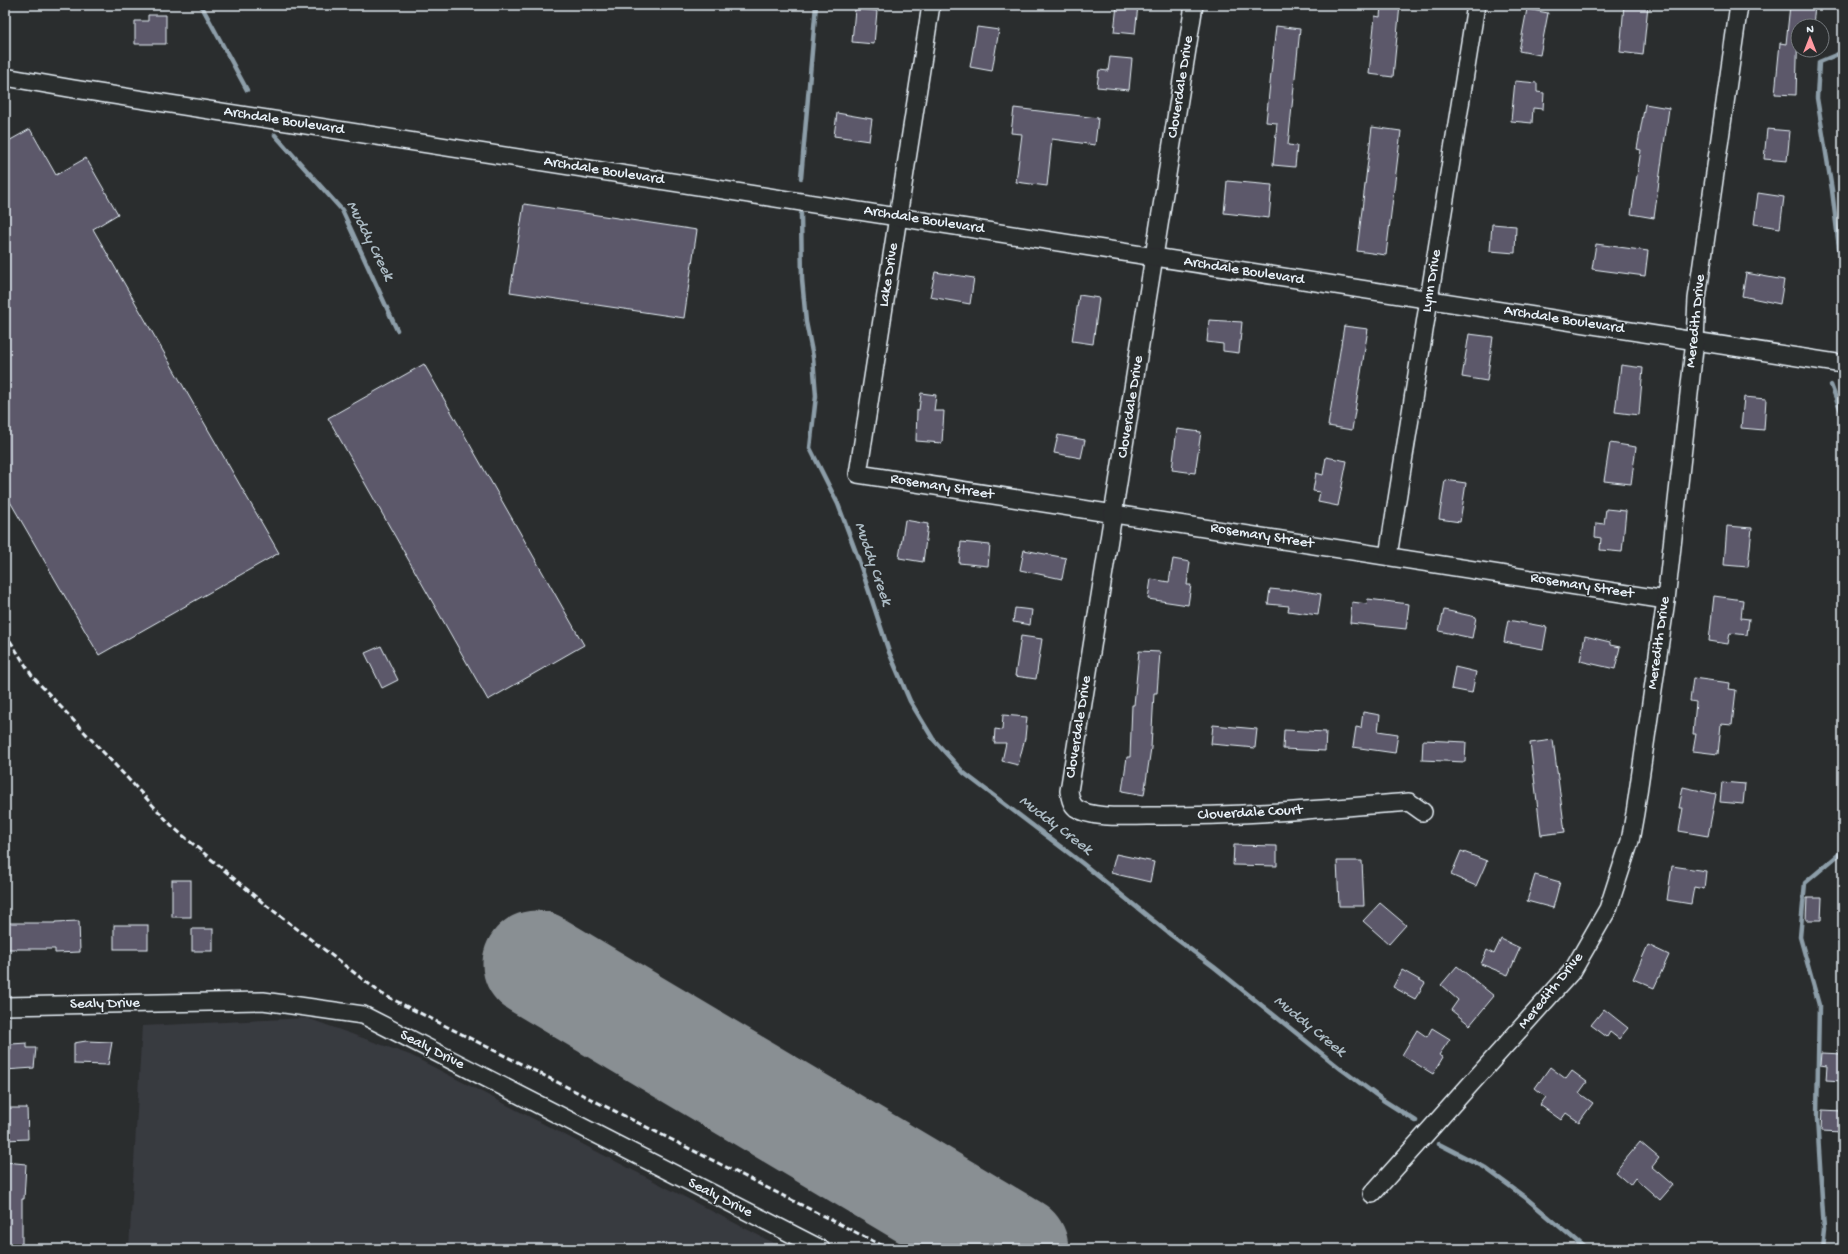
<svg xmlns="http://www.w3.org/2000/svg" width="1848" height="1254" viewBox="0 0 1848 1254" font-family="'Gochi Hand',sans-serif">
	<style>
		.built { fill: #393a40 }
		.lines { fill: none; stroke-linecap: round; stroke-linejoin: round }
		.stream { stroke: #8d9ea9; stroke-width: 4.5 }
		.runway { stroke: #898f93; stroke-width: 107 }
		.building { fill: #5b596b; stroke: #e8f1f8 }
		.street-casing { stroke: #e8f1f8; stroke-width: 20 }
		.street { stroke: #2a2d2e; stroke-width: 17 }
		.rail { stroke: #e8f1f8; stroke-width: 3; stroke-dasharray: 6 3; stroke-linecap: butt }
		.labels { text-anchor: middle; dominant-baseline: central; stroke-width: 3; stroke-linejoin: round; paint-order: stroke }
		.street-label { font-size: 15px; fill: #e8f1f8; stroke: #2a2d2e }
		.water-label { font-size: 16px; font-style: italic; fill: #abbac3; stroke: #2a2d2e }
	</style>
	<rect width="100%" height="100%" fill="#2a2d2e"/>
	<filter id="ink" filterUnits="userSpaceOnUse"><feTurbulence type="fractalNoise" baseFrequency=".025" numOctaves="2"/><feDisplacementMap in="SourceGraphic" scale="8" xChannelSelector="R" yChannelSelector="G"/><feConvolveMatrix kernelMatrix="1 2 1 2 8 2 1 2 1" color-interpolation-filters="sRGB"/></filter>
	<g filter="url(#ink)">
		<path class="built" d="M307,1018l103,37 375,194h-656l13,-223z"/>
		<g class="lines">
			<g class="stream">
				<path d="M201,5l46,85"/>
				<path d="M1843,52l-24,10 -2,36 15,92 11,90"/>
				<path d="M275,135l67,75 55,120"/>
				<path d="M801,178l15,-173"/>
				<path d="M801,214l1,65 4,43 7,35 3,39 -6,52 28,56 19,51 32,97 21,49 23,38 31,34 118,90 89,72 43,32 127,102 42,31 33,21"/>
				<path d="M1831,385l12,31"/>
				<path d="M1439,1144l45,23 42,31 60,51"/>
				<path d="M1822,1249l2,-19 -7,-112 2,-113 -19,-68 5,-54 38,-32"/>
			</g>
			<path class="runway" d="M536,964l479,285"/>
		</g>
		<g class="building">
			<path d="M1117,5h21l-3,29 -21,-2z"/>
			<path d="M1381,5h19l-7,72 -24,-3 6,-58 5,1z"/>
			<path d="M1624,5h24l-5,50 -23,-3z"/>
			<path d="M1790,5h25l-2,21h-15l-2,69 -21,-1 5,-51 6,1z"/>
			<path d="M855,9l22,2 -3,33 -22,-2z"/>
			<path d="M1527,9l21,4 -8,42 -21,-4z"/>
			<path d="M148,15h18v29h-31v-23h13z"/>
			<path d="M1276,26l24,3 -12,116 9,1 -2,21 -22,-2 4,-42 -11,-1z"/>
			<path d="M977,27l22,3 -7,41 -22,-4z"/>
			<path d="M1110,57l22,2 -3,31 -32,-3 2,-17 9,1z"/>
			<path d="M1515,81l22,2v9l7,1 -1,16 -10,-1 -1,15 -21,-2z"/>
			<path d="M1645,104l24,4 -15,110 -23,-4 10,-64 -4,-1z"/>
			<path d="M1014,108l84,10 -3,27 -43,-6 -5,47 -31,-4 6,-48 -11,-1z"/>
			<path d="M837,113l35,6 -3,22 -35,-5z"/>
			<path d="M1372,127l29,4 -15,124 -29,-4z"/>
			<path d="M30,129l26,46 30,-17 32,56 -25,15 186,324 -180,102 -94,-162v-350z"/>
			<path d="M1767,129l23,2 -3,30 -23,-2z"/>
			<path d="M1227,181l45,4 -3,33 -45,-5z"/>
			<path d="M1758,193l26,4 -4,31 -26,-4z"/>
			<path d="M524,204l173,26 -13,88 -174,-26z"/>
			<path d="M1492,224l24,2 -1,27 -25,-2z"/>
			<path d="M1596,244l52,7 -3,25 -53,-7z"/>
			<path d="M935,272l39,6 -4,26 -40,-7z"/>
			<path d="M1746,273l38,7 -4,24 -38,-8z"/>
			<path d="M1079,295l20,3 -6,46 -21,-3z"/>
			<path d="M1209,320l33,2 -3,31 -16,-2v-7l-16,-2z"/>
			<path d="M1344,326l24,3 -16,101 -24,-4z"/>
			<path d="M1469,334l24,3 -6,44 -25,-4z"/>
			<path d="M424,364l160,281 -96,55 -160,-282z"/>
			<path d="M1621,365l22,3 -4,47 -24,-3z"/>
			<path d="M921,393l15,2 -2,16h10l-2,32 -26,-2 1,-31h2z"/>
			<path d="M1744,397l22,2 -2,31 -23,-2z"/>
			<path d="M1177,429l24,3 -6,41 -23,-3z"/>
			<path d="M1058,435l27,5 -4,18 -27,-5z"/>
			<path d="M1610,443l26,4 -5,37 -27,-3z"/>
			<path d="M1326,457l21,4 -9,45 -20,-4 2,-10 -7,-1 3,-18 7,2z"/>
			<path d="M1445,480l21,3 -6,39 -21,-3z"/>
			<path d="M1606,509l20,2 -4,41 -22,-2 1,-12 -6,-1 1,-14 8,1z"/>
			<path d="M905,520l23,4 -5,38 -24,-4z"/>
			<path d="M1727,526l25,2 -4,39 -24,-2z"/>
			<path d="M961,542l29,3 -2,21 -29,-3z"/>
			<path d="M1024,550l42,8 -4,21 -42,-9z"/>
			<path d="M1173,559l17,3 -3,23h4l-3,20 -40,-6 3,-20 18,3z"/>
			<path d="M1270,589l21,2v-2l30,5 -3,21 -30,-4 1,-5 -21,-2z"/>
			<path d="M1714,596l29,4 -2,18 8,1 -2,16 -17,-2 -2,11 -19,-3z"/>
			<path d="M1368,599l41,5 -3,25 -56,-6 2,-21 15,2z"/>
			<path d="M1015,608l17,2 -2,15 -17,-3z"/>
			<path d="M1444,610l32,7 -4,21 -33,-7z"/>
			<path d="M1508,620l39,7 -4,22 -39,-7z"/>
			<path d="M1021,636l21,3 -6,40 -21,-3z"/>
			<path d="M1585,636l25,6v3l10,2 -5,22 -35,-8z"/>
			<path d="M381,646l17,34 -16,8 -17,-35z"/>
			<path d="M1139,651l21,1 -3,41h-3l-3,55 -7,47 -22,-4 5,-34h3l2,-52h2z"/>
			<path d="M1455,667l21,5 -4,21 -21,-4z"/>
			<path d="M1693,678l37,5 -1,6 7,1 -4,35 -11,-1 -3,30 -25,-3 3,-17h-3l3,-32 -6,-1z"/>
			<path d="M1363,712l17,3 -2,16 20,3 -3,19 -42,-6 3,-20 5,1z"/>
			<path d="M1003,715l24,2 -2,21 -7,27 -16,-4 4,-18h-12l1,-14 7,1z"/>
			<path d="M1213,725l44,4 -2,19 -44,-4z"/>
			<path d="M1284,730l42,2 -1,19 -42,-2z"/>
			<path d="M1423,740l43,2 -1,20 -43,-2z"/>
			<path d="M1553,740l12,92 -24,3 -11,-92z"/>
			<path d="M1722,782l23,2 -2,20 -23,-2z"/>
			<path d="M1683,787l33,7 -8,42 -29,-5 4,-23h-4z"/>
			<path d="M1234,845l43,1v20l-44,-1z"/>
			<path d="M1461,851l26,10 -11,25 -25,-11z"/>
			<path d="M1116,854l38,8 -4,20 -39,-9z"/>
			<path d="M1337,861h25l2,45h-25z"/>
			<path d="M1672,866l34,5 -2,18 -10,-2 -3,17 -24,-4z"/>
			<path d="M1535,875l25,7 -7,26 -26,-7z"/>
			<rect x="172" y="880" width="19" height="37"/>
			<path d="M1807,898h15l-1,22h-15z"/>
			<path d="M1380,903l26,22 -17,19 -26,-23z"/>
			<path d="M79,921l1,31 -25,1v-4h-47v-26h47v-1z"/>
			<rect x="114" y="925" width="34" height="24"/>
			<rect x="192" y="929" width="21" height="22"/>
			<path d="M1501,939l19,9 -12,27 -27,-11 6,-14 7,4z"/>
			<path d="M1648,945l21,10 -15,33 -21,-9z"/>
			<path d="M1457,966l37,30 -24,29 -19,-15 7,-10 -17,-15z"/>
			<path d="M1402,970l23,13 -10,16 -22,-12z"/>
			<path d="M1604,1009l24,19 -9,11 -9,-7 -3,5 -16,-12z"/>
			<path d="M1432,1028l18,11 -11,16 4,2 -10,17 -31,-19 15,-25 10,7z"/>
			<path d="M86,1041l26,1 -4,23 -34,-1v-21z"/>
			<path d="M27,1043v5h9l-2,20 -29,2v-23l6,2v-5z"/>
			<path d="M1821,1053l22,1v27l-17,-1 1,-14 -7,-1z"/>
			<path d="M1550,1067l16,12 6,-8 15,11 -8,11 14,10 -14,19 -13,-9 -5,7 -21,-15 6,-8 -11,-9z"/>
			<path d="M6,1108h21l1,31 -23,1z"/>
			<path d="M1822,1110l21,1v21l-22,-1z"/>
			<path d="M1640,1142l19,16 -7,9 21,18 -13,15 -25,-22 -5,7 -15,-13z"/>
			<path d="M5,1162l21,2 -2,35h-2v50h-17z"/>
		</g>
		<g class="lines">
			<defs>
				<g id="street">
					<path d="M931,5l-73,469 808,126"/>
					<path d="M1194,5l-125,786c1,6 2,13 7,17 16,11 52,8 72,8 87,1 174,-7 261,-14l14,10"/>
					<path d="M5,77l69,12 1769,275"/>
					<path d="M1388,556l88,-551"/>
					<path d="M5,1006l258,-5 100,14 458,234"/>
					<path d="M1372,1194l201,-224 35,-61 22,-68 5,-28 31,-213 29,-260 2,-41 42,-294"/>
				</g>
			</defs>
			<use href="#street" class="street-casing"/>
			<use href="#street" class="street"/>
			<path class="rail" d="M5,633l28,44 141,151 88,74 120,92 507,255"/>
		</g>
	</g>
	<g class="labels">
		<g class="street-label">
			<text transform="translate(1181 87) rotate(-81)">Cloverdale Drive</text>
			<text transform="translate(284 121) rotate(9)">Archdale Boulevard</text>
			<text transform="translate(604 171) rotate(9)">Archdale Boulevard</text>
			<text transform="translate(924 220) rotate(9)">Archdale Boulevard</text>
			<text transform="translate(1244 271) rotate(9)">Archdale Boulevard</text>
			<text transform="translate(889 275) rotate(-81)">Lake Drive</text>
			<text transform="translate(1432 281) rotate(-81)">Lynn Drive</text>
			<text transform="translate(1564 320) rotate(9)">Archdale Boulevard</text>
			<text transform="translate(1696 321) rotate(-84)">Meredith Drive</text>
			<text transform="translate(1131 407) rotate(-81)">Cloverdale Drive</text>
			<text transform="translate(942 487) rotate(9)">Rosemary Street</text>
			<text transform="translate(1262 536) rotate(9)">Rosemary Street</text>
			<text transform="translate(1582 586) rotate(9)">Rosemary Street</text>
			<text transform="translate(1659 643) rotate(-82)">Meredith Drive</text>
			<text transform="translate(1079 727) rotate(-81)">Cloverdale Drive</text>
			<text transform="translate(1250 813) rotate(-3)">Cloverdale Court</text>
			<text transform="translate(1551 991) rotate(-51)">Meredith Drive</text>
			<text transform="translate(105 1004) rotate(-1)">Sealy Drive</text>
			<text transform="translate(432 1050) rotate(27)">Sealy Drive</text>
			<text transform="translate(720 1198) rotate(27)">Sealy Drive</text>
		</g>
		<g class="water-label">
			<text transform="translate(369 241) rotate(63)">Muddy Creek</text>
			<text transform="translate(872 564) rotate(71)">Muddy Creek</text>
			<text transform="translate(1055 826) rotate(37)">Muddy Creek</text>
			<text transform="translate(1309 1027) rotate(39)">Muddy Creek</text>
		</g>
	</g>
	<rect width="1848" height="1254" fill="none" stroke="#2a2d2e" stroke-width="20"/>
	<rect x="10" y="10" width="1828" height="1234" fill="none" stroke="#e8f1f8" stroke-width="1.5" filter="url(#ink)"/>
	<g transform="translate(1810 38)"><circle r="19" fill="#2a2d2e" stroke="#767b7f"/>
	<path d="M0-3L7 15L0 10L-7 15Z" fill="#ff9aa2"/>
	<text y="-6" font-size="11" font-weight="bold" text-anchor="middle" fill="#e8f1f8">N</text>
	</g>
</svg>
